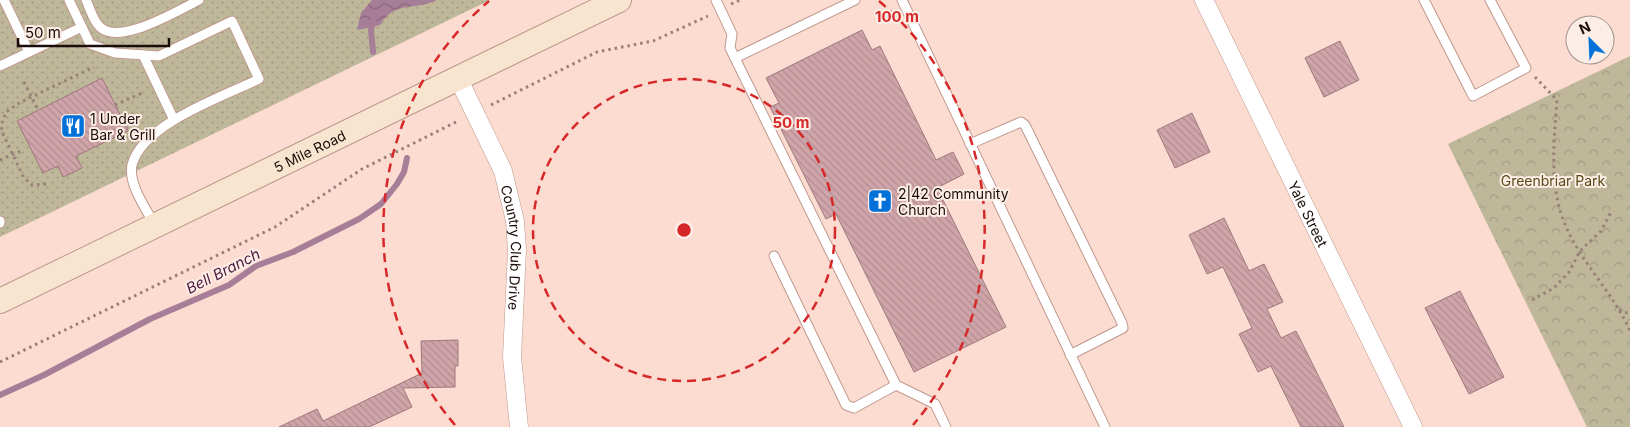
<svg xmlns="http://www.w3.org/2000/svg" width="1630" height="427" viewBox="0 0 1630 427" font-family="Inter,sans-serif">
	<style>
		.grass { fill: url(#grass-dots) }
		.forest { fill: url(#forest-crowns) }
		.water { fill: url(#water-waves) }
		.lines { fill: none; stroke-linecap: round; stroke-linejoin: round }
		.stream { stroke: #a77e98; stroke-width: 6 }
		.building { fill: url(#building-back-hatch); stroke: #9e787d }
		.lane-casing { stroke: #bf998d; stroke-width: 11 }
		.street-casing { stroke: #bf998d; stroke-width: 19 }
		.secondary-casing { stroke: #bf998d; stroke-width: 26 }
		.path { stroke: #988079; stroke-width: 3; stroke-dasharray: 2.5 4; stroke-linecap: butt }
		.lane { stroke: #fff; stroke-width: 9 }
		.street { stroke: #fff; stroke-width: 18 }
		.secondary { stroke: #f8e5cf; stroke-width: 24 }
		.ring { fill: none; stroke: #d62828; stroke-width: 2.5; stroke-dasharray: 9 6 }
		.labels { text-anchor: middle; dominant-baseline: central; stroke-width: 4; stroke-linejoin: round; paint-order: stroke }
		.poi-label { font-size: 14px; fill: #1b0d09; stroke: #fdede7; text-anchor: start }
		.street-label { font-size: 14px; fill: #1b0d09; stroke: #fdede7 }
		.park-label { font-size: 14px; fill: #574b16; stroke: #fdede7 }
		.water-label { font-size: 15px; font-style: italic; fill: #4d1a3e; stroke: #fdede7 }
		.centre { fill: #d62828; stroke: #fdede7; stroke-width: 2.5 }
		.ring-label { font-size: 15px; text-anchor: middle; font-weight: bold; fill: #d62828; stroke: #fdede7; stroke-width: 4; stroke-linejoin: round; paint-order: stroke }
	</style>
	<defs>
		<pattern id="grass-dots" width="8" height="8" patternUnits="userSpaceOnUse" patternTransform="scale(1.25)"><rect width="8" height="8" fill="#beb799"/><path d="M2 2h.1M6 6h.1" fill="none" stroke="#a39c82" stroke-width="1.8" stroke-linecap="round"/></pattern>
		<pattern id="forest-crowns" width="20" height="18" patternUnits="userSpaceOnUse" patternTransform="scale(1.25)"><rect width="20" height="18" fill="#beb799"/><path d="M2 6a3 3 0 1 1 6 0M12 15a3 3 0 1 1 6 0" fill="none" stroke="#a39c82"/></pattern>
		<pattern id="water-waves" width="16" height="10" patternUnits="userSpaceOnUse" patternTransform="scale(1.25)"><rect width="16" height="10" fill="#a77e98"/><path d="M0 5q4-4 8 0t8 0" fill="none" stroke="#87667a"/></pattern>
		<pattern id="building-back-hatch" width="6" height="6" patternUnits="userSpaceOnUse" patternTransform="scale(1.25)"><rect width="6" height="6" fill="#cfa5aa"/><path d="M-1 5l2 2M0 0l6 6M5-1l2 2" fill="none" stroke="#b18d91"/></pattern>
	</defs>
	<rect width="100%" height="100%" fill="#fcdbd1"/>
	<path class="grass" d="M0,0h490l-490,237z"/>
	<path class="forest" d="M1630,56v371h-43l-139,-283z"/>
	<path class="water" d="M372,0h65c-23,11 -41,0 -57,25l-23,5 4,-17z"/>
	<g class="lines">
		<g class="stream">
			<path d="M373,52l-2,-22 3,-11"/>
			<path d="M0,395l44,-20 106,-56 79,-34 27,-19 37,-14 66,-33 22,-15 16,-20 7,-12 3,-14"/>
		</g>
	</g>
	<g class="building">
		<path d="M862,30l10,20 8,-4 56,114 17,-8 11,22 -27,14 69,139 -92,45 -78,-158 -10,5 -56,-112 9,-4 -13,-25z"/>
		<path d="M1340,41l19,39 -35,17 -19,-39z"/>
		<path d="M102,78l26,53 -52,25 6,12 -19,9 -5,-11 -15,7 -26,-52z"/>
		<path d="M1192,113l18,39 -35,16 -18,-38z"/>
		<path d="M1224,218l25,53 15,-7 19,38 -16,7 14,29 15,-7 48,96h-43l-30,-61 -13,6 -19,-38 13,-6 -29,-61 -16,7 -18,-39z"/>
		<path d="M1460,291l44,86 -35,17 -44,-86z"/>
		<path d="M458,340v26h-3v21l-52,1 9,19 -43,20h-90l38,-18 6,12 99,-48 -1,-32z"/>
	</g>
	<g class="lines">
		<defs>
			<g id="lane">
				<path d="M4,0l25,52"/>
				<path d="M69,0l21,44 25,9 44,3 73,-35 27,58c-35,17 -117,45 -127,86 -4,19 14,44 23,60"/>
				<path d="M86,0c4,8 7,21 14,27 19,19 79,-17 99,-27"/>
				<path d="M716,0l16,34 -2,14 166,337 39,19 11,23"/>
				<path d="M902,0l203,427"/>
				<path d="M1424,0l49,96 53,-28 -36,-68"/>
				<path d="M143,55l31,65"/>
				<path d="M735,58l120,-58"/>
				<path d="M0,66l82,-39"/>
				<path d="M970,144l51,-22 4,3 97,198 1,5 -53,27"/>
				<path d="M0,221v2"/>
				<path d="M774,256l72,149 8,3 42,-23"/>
			</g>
			<g id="street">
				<path id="s1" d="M1204,0l209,427"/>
				<path id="s2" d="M458,78l45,93 12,50 2,29 -5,107 7,70"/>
			</g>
			<g id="secondary">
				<path id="s3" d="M0,301l619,-301"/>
			</g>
		</defs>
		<use href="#lane" class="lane-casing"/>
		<use href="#street" class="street-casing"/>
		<use href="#secondary" class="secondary-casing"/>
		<g class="path">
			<path d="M731,4l9,-4"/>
			<path d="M1535,77l22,23c-3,41 -8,83 7,122 16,40 49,70 66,109"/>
			<path d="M24,82l14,28"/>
			<path d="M115,105l29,-13"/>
			<path d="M491,105l106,-53 56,-11 55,-25"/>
			<path d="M0,160l21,-9"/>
			<path d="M46,184l-14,1 -8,-7 -21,-44 -2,-8 5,-14 15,-10 73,-35"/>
			<path d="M1532,300l22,-12 15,-16 11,-21 21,-20 10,-19"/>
			<path d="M1619,310l11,4"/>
			<path d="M0,362l275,-135 87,-58 96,-48"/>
		</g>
		<use href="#lane" class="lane"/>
		<use href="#street" class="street"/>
		<use href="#secondary" class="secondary"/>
	</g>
	<g class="ring">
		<circle cx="684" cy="230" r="151"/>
		<path d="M455 425A301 301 0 0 1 489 1M879 1A301 301 0 0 1 913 425"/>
	</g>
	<defs>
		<symbol id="restaurant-square" viewBox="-11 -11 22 22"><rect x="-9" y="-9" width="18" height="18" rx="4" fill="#0071d8" stroke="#fdede7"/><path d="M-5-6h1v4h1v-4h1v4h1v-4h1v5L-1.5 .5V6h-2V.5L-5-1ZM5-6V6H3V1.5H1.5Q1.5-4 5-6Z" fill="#fff"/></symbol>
		<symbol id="church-square" viewBox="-11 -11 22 22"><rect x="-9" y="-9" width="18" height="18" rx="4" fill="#0071d8" stroke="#fdede7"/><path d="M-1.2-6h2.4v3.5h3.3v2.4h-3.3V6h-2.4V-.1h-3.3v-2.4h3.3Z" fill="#fff"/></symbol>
	</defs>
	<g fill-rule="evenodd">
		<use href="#restaurant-square" x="59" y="112" width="28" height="28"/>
		<use href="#church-square" x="866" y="187" width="28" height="28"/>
	</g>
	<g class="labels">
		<g class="poi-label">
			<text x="90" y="118">1 Under<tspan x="90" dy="16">Bar &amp; Grill</tspan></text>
			<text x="898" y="193">2|42 Community<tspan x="898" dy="16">Church</tspan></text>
		</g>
		<g class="street-label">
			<text stroke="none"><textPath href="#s3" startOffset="344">5 Mile Road</textPath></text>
			<text stroke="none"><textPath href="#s1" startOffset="238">Yale Street</textPath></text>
			<text stroke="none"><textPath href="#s2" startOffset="181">Country Club Drive</textPath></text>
		</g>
		<g class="park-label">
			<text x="1553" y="180">Greenbriar Park</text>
		</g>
		<g class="water-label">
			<text transform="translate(223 271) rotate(-27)">Bell Branch</text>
		</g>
	</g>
	<circle cx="684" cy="230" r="8" class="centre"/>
	<g class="ring-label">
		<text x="897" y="22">100 m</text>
		<text x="791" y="128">50 m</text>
	</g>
	<g transform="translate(1590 40) rotate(336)"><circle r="24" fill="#fdede7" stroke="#a3938e"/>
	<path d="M0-4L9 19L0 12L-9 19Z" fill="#0071d8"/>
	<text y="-8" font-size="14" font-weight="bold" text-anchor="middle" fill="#1b0d09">N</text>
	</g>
	<path d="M18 38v8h151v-8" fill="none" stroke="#1b0d09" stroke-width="2.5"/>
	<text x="25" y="38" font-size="15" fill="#1b0d09" stroke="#fdede7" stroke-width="4" paint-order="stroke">50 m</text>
</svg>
